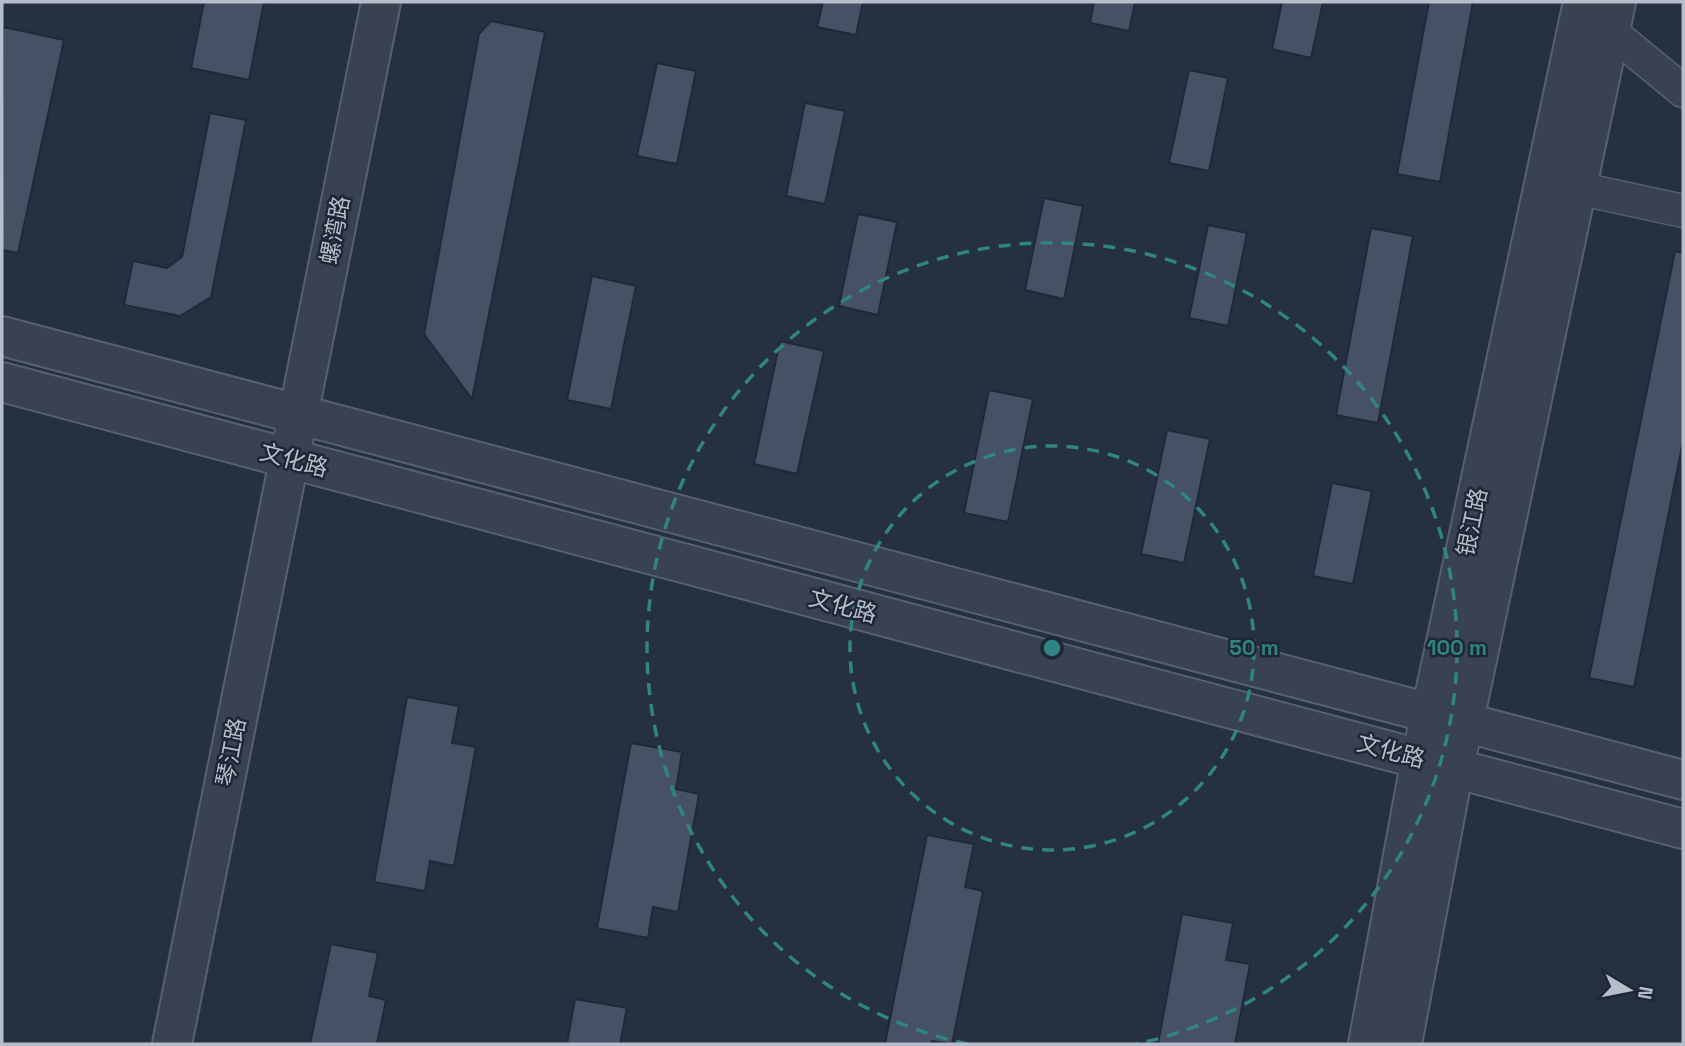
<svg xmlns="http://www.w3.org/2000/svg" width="1685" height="1046" viewBox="0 0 1685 1046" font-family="'Space Grotesk','Noto Sans SC',sans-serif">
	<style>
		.building { fill: #465165; stroke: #202938; stroke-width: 2 }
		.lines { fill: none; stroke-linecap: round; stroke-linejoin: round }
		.minor-casing { stroke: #57606e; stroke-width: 35 }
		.tertiary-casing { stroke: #57606e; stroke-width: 42 }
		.minor { stroke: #394250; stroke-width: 32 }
		.tertiary { stroke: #394250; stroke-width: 38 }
		.ring { fill: none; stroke: #308481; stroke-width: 3.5; stroke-dasharray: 12 9 }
		.labels { text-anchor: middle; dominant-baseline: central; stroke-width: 5; stroke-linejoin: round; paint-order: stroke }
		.street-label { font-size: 23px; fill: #b6bdcb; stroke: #1e2736 }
		.centre { fill: #308481; stroke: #1e2736; stroke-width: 3.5 }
		.ring-label { font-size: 21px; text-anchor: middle; font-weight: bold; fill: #308481; stroke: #1e2736; stroke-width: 5; stroke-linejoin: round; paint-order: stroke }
	</style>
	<rect width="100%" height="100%" fill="#253041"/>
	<g class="building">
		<path d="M204,2h60l-15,78 -58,-12z"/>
		<path d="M823,2h40l-7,33 -39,-8z"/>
		<path d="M1094,2h41l-6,29 -39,-8z"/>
		<path d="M1282,2h41l-12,56 -39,-9z"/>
		<path d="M1429,2h44l-33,180 -43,-8z"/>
		<path d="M491,21l54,11 -73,367 -48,-65 55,-300z"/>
		<path d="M3,27l61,13 -46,213 -16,-3z"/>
		<path d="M657,63l39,8 -19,93 -40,-8z"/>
		<path d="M1189,70l39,8 -19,93 -40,-8z"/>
		<path d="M805,103l40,8 -20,93 -39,-8z"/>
		<path d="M210,113l36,7 -35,177 -31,19 -56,-11 9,-44 34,7 15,-11z"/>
		<path d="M1044,198l39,8 -19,93 -39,-9z"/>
		<path d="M858,214l39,8 -19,93 -39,-9z"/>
		<path d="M1208,225l39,8 -19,93 -39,-8z"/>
		<path d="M1371,228l42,8 -35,187 -42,-8z"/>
		<path d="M1675,251l8,2v188l-49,246 -45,-9z"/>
		<path d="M592,276l44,10 -25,123 -44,-9z"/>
		<path d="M780,341l44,10 -27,123 -43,-10z"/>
		<path d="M989,390l44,9 -25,123 -44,-9z"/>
		<path d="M1167,430l43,9 -26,124 -43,-9z"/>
		<path d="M1332,483l40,8 -19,93 -40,-8z"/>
		<path d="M407,697l52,9 -7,37 24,4 -22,119 -24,-5 -5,30 -51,-9z"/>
		<path d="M631,743l51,9 -6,37 23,5 -21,118 -25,-5 -5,31 -51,-10z"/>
		<path d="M927,835l47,9 -9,43 18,4 -31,153 -20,-3 -1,3h-46z"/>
		<path d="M1182,914l51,9 -7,37 24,4 -15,80h-77z"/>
		<path d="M331,944l47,9 -9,43 17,4 -9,44h-67z"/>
		<path d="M575,999l52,9 -7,36h-53z"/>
	</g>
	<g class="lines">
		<defs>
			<g id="minor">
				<path d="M1610,31l73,60"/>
				<path d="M1577,188l106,23"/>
			</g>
			<g id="tertiary">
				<path d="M2,336l1681,444"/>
				<path d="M2,382l1681,447"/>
				<path d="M172,1044l209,-1042"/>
				<path d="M1368,1044l53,-285 162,-757"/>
				<path d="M1402,1044l52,-276 162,-766"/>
			</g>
		</defs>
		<use href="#minor" class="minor-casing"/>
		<use href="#tertiary" class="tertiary-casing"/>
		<use href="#minor" class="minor"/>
		<use href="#tertiary" class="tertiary"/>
	</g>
	<g class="ring">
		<circle cx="1052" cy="648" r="202"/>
		<path d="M968 1044A405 405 0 1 1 1136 1044"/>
	</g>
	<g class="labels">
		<g class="street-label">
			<text transform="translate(335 230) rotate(-79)">螺湾路</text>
			<text transform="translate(294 460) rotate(15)">文化路</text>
			<text transform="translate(1472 522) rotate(-78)">银江路</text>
			<text transform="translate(843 606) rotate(15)">文化路</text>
			<text transform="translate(1391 751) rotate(15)">文化路</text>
			<text transform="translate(231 752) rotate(-79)">琴江路</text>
		</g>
	</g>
	<circle cx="1052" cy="648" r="10" class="centre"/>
	<g class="ring-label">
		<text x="1254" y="655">50 m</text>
		<text x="1457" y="655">100 m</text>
	</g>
	<rect width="1685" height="1046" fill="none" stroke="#b6bdcb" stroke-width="7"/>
	<g transform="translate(1629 990) rotate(100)" stroke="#1e2736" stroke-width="5" paint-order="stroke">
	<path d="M0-5L12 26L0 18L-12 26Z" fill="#b6bdcb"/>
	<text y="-10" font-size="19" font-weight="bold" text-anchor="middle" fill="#b6bdcb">N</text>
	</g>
</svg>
